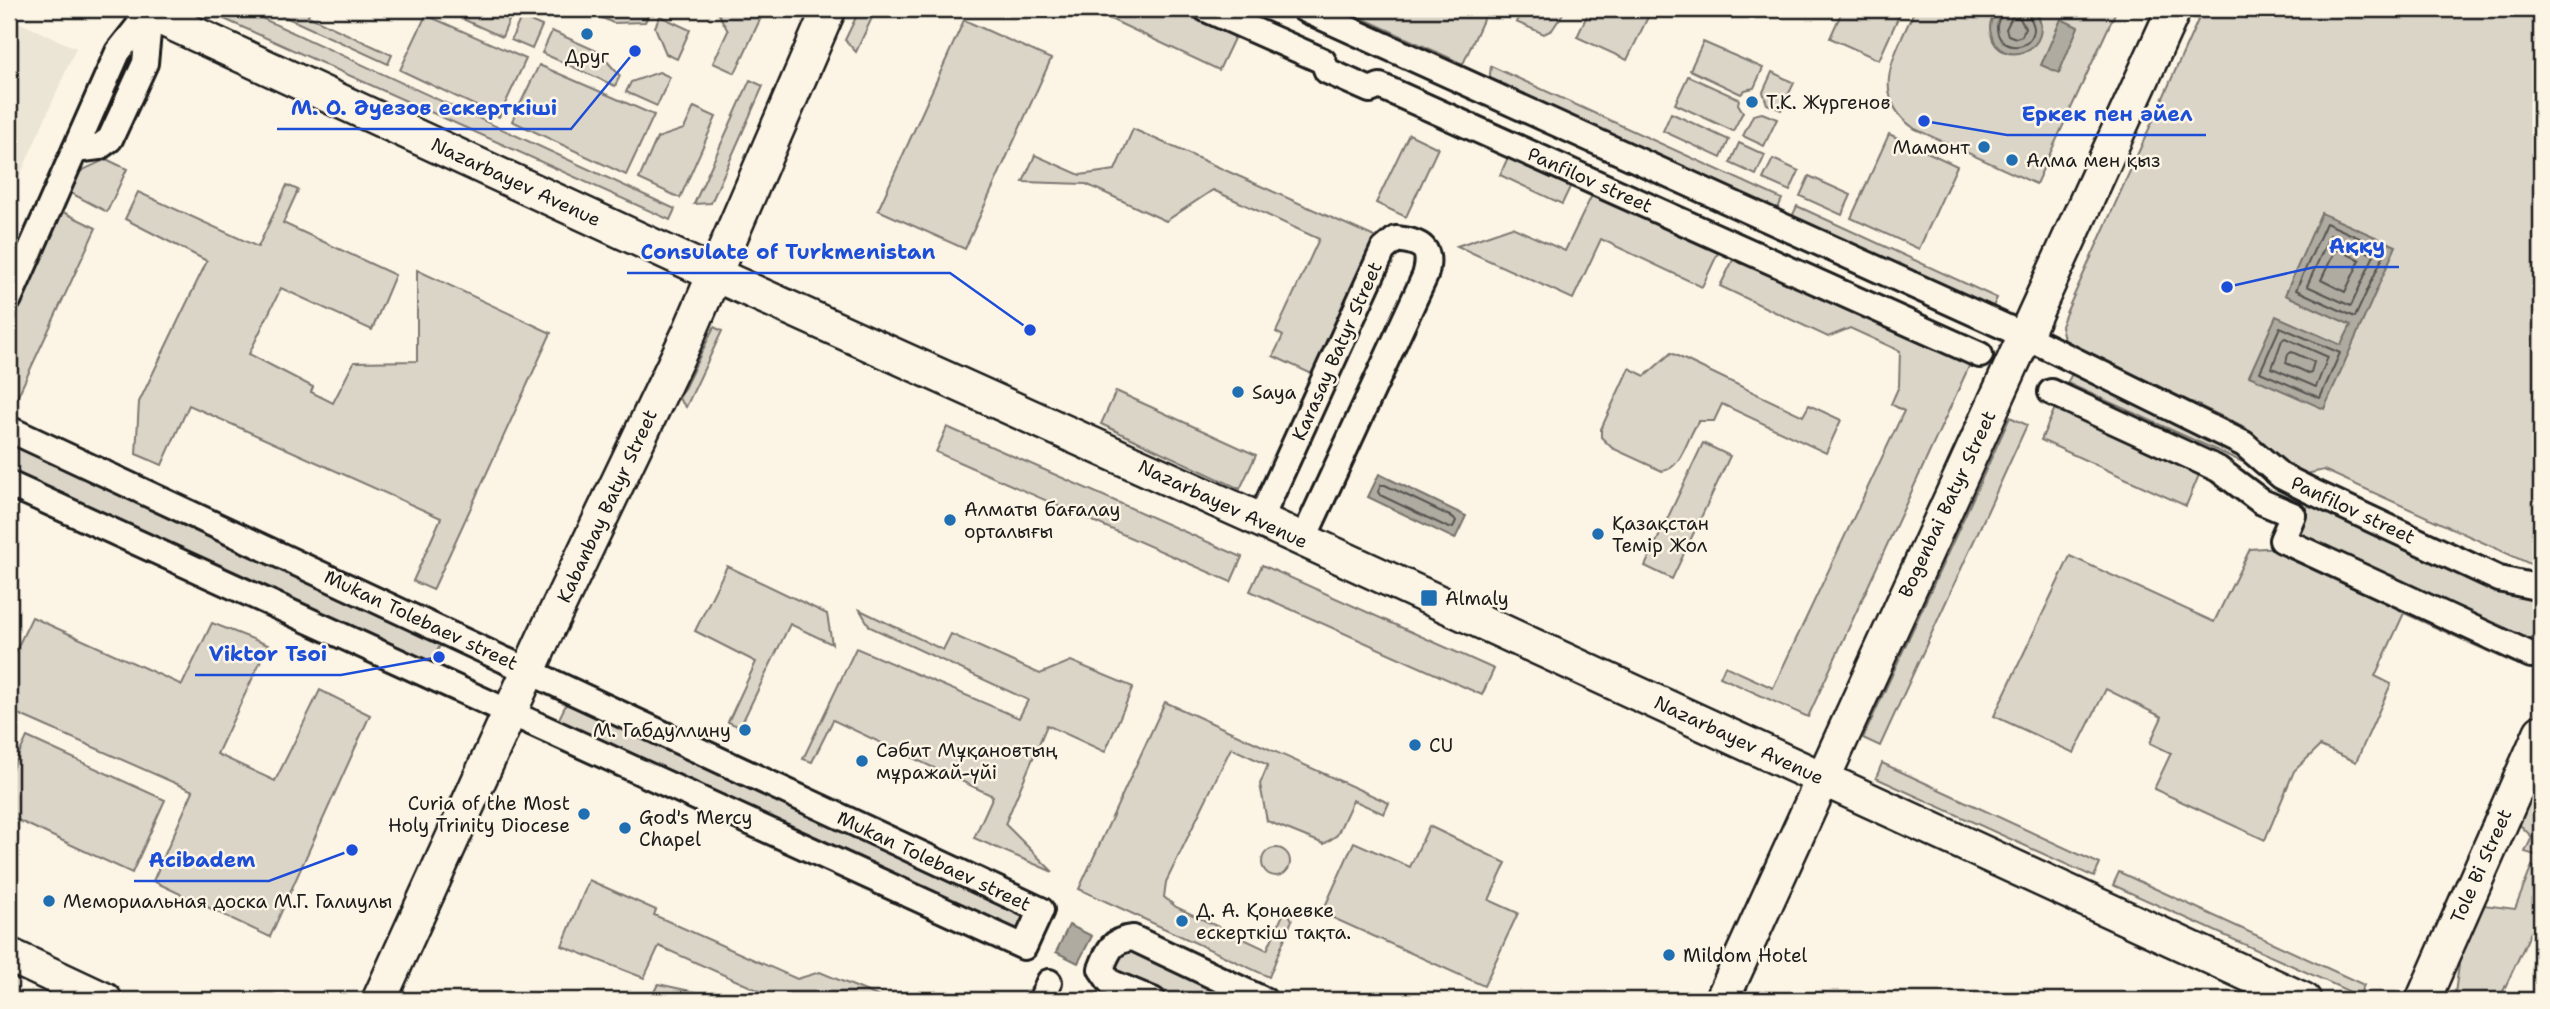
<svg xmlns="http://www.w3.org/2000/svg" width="2550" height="1009" viewBox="0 0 2550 1009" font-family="'Shantell Sans',sans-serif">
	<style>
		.built { fill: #ebe5d6 }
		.green { fill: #dbd5c8; stroke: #7c7872; stroke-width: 2 }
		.water { fill: #b0aba1; stroke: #75726c; stroke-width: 2 }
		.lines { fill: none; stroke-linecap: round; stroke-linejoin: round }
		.shore { stroke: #575551; stroke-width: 2 }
		.street-casing { stroke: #1c1c1c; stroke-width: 30 }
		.secondary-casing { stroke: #1c1c1c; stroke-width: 38 }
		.street { stroke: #fcf5e5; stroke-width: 24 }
		.secondary { stroke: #fcf5e5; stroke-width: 33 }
		.poi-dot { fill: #1f6fb2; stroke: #fcf5e5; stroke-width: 2.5 }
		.labels { text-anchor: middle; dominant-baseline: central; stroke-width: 5; stroke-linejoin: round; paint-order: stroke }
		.poi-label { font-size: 19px; fill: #1c1c1c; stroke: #fcf5e5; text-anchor: start }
		.street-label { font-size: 19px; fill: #1c1c1c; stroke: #fcf5e5 }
		.leader { fill: none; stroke: #1d4ed8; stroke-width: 2.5 }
		.callout-dot { fill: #1d4ed8; stroke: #fcf5e5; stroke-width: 2.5 }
		.callout-label { font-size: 21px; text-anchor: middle; font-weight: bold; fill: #1d4ed8; stroke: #fcf5e5; stroke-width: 5; stroke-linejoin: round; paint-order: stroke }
	</style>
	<rect width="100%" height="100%" fill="#fcf5e5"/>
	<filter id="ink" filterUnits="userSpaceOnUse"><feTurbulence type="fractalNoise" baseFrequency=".0143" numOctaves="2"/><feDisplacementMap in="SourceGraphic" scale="14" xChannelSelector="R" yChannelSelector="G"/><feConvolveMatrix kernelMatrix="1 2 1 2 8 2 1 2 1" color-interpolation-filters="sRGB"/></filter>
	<g filter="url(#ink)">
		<path class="built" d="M9,18l67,30 -67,153z"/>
		<g class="green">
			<path d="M202,9h40l433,200 -5,11z"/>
			<path d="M268,9h42l-2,7 84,39 -4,9z"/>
			<path d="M459,9h49l5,2 -11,26 -46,-21z"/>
			<path d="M584,9h59l7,3 -5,10 -32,1z"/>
			<path d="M716,9h49l-30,64 -22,-10 15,-32z"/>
			<path d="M860,9h16l-20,43 -11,-12z"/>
			<path d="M1089,9h101l48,21 -19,40z"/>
			<path d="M1342,9h146l-25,55z"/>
			<path d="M1523,9h43l-14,21 -8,4 -28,-12z"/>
			<path d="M1590,9h53l-1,2 7,4 -22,45 -50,-23z"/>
			<path d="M1843,9h59l-23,51 -49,-22z"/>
			<path d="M1915,9h84l-5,4 47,13 -2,-9 -7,-8h85l-81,175 -121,-55c-49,-34 -18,-78 0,-120z"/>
			<path d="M2203,9h338v560l-217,-99 -27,6 -20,-9 -32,-40 -164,-76 -17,-12 -3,-13 5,-13z"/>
			<path d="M426,15l100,44 -27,58 -99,-47z"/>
			<path d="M660,16l30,14 -13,29 -11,-5 -11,-27z"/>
			<path d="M521,17l21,9 -10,23 -21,-9z"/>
			<path d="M964,20l87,39 -86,190 -87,-39z"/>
			<path d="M552,31l47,21 21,24 -5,10 -73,-33z"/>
			<path d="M1703,42l60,26 -9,20 -9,2 -4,4 -51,-24z"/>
			<path d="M539,65l115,50 -28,60 -114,-54z"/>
			<path d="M1491,66l291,133 -6,14 -287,-130z"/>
			<path d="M659,72l11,5 -13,29 -31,-14 5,-10z"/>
			<path d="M1772,72l22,11 -13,27 -14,-6 -4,-12z"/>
			<path d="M1688,76l51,23 -1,5 5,8 -10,19 -58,-27z"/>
			<path d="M750,80l13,6 -52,117 -17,1z"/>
			<path d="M694,107l22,10 -36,81 -41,-19 18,-41 27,-9z"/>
			<path d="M1671,113l58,27 -8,18 -58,-27z"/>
			<path d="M1762,113l15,6 -13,27 -21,-10 10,-21z"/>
			<path d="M1133,129l244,109 -63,137 -41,-19 10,-20 -7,-4 43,-93 -106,-49 -47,31 -80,-37 -63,-2 12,-27 45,20 35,-5z"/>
			<path d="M1409,134l29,14 -32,69 -30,-14z"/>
			<path d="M1889,134l68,32 -38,83 -68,-31z"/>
			<path d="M1739,143l26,12 -9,20 -26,-12z"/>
			<path d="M1509,155l63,28 -10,21 -62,-29z"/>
			<path d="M106,159l21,10 -20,43 -40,-21c10,-24 18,-20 39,-32z"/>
			<path d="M1773,159l26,12 -9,20 -27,-12z"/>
			<path d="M1809,176l42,19 -9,20 -42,-19z"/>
			<path d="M287,185l11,5 -15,33 112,52 -23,55 -91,-42 -32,66 64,33 -2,5 22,11 21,-41 63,-1v-91l134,63 -118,257 -20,-9 28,-63 -252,-113 -27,60 -26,-11 3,-52 68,-141 -82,-42 13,-27 120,55z"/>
			<path d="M1592,195l126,58 -16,34 -101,-48 -28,60 -116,-53 55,-19 53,24z"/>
			<path d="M1797,206l200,92 -6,13 -201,-90z"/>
			<path d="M59,210l37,18 -79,170 -8,-4v-68z"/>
			<path d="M1735,256l236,106 -163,355 -88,-40 5,-11 48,22 131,-277 -13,-7 8,-18 1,-35 -50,-23 -22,9 -108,-51z"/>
			<path d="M714,327l8,4 -36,76 -7,-8z"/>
			<path d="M1671,353l132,63 6,-11 32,15 -15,33 -104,-49 -8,17h-15c-12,14 -16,48 -37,50l-50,-23 -11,-11v-8l28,-61 16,8z"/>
			<path d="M2073,372l175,81 10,16 -191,-86z"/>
			<path d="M1116,391l140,64 -16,34 -139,-65z"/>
			<path d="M2055,408l144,67 -13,31 -145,-66z"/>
			<path d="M2010,417l17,8 -147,321 -17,-8z"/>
			<path d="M947,427l295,130 -11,25 -295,-130z"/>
			<path d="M9,434l438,199 -22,40 -416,-189z"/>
			<path d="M1703,443l27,13 -58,123 -27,-13z"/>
			<path d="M2311,497l230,102v19l-12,25 -234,-108z"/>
			<path d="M2280,547l241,111 -3,7 -114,-52 -29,63 16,8 -35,78 -36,-16 -26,25 -29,69 -111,-51 17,-36 -21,-10 12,-26 -56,-28 -32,64 -80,-37 76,-160 144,66 36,-73z"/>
			<path d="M1262,565l232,104 -12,26 -232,-104z"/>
			<path d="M727,566l100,48 5,30 -42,-20 -50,103 -12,-5 28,-60 -61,-31z"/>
			<path d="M860,610l83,40 8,-16 89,40 31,-13 62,26 -28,65 -58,-27 -42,99 48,48 -79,-34 19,-42 -160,-76 -21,42 -9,-3 53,-111 163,70 9,-18 -158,-73z"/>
			<path d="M32,617l150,68 30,-62 56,22 -51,109 58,27 45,-91 50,25 -100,222 -117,-56 40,-90 -184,-81v-45z"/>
			<path d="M573,690l460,216 -19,36 -461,-211z"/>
			<path d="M1165,702l224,101 -5,11 -31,-14 -16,35 -13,9 -57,-23 -7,-37 8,-19 -37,-17 -65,134 -2,15 12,10 91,43 19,-42 6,12 -23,57 -190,-88z"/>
			<path d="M27,737l138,63 -33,73 -123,-57v-41z"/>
			<path d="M1882,763l218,101 -6,13 -218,-99z"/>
			<path d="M2541,768v89l-16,-5 7,-15 -16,-16z"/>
			<path d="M1429,826l77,37 -17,37 29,13 -34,73 -162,-73 32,-71 56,25z"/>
			<circle cx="1276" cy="862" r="14"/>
			<path d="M2532,866l9,5v40l-42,89h-45l5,-35 -6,-16 23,-45 39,5z"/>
			<path d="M2119,872l245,113 -5,11 -246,-111z"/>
			<path d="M589,880l67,30 -2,5 143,64 23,-7 67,28h-107l-121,-54 -15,32 -82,-32z"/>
			<path d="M1133,947l113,53h-83l-54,-30 8,-20z"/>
			<path d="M658,984l51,11 -2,5h-57z"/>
		</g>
		<g class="water">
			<path d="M1999,9l35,1c27,39 -35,62 -43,24 -3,-10 1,-18 8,-25z"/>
			<path d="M2061,19l17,8 -19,46 -18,-8z"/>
			<path d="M2321,213l75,33 -72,163 -75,-33 27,-60 65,29 10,-20 -66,-30z"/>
			<path d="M1379,474l87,42 -11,23 -87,-42z"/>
			<path d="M1069,925l23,11 -14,27 -22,-11z"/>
		</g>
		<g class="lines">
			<g class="shore">
				<path d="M2003,9c-1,7 -7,12 -6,20 2,23 35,23 37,0 0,-7 -6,-13 -7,-20"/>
				<path d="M2012,9l3,2 -9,18 2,6 8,3 6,-2 3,-8 -9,-17 2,-2"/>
				<path d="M2326,223l60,27 -31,67 -59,-27z"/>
				<path d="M2330,235l44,20 -23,51 -44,-20z"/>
				<path d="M2336,249l24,11 -15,32 -24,-12z"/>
				<path d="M2280,327l60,26 -20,45 -60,-26z"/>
				<path d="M2285,338l43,19 -12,30 -44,-19 10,-28z"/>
				<path d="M2292,352l22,10 -3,10 -3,1 -22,-10 2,-9z"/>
				<path d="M1381,485h4l69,33 2,3 -3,6 -4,1 -69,-33 -2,-3z"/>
			</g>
			<defs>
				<g id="street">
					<path d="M1206,9l106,47 11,5 4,10 43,19 10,-4 600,269"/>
					<path d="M1304,9l721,327 219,108 37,32 32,16 186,87 42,9"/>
					<path d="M75,150l24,-3 11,-8 35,-76 5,-50"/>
					<path d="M9,299l109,-247 34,-43"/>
					<path d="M2051,392l167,77 44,33 31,13 -11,25 249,115"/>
					<path d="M9,429l1032,481 -17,37 -1015,-463"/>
					<path d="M1260,520l123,-270 13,-11c26,3 37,9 29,37l-122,264"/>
					<path d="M1041,1000l8,-18"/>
					<path d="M1153,1000l-43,-18 -9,-13c7,-19 11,-29 32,-31l131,62"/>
				</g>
				<g id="secondary">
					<path d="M141,9l573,265 546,246 1044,480"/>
					<path d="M9,955l96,45"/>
					<path d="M379,1000l165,-363 145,-304 140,-324"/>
					<path d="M1722,1000l452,-991"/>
					<path d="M2423,1000l118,-268"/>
				</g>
			</defs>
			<use href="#street" class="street-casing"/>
			<use href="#secondary" class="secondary-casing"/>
			<use href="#street" class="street"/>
			<use href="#secondary" class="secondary"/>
		</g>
	</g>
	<g class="poi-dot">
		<circle cx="587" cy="34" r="7"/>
		<circle cx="1752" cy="102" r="7"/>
		<circle cx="1984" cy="147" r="7"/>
		<circle cx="2012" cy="160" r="7"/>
		<circle cx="1238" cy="392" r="7"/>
		<circle cx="950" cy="520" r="7"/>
		<circle cx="1598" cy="534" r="7"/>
		<rect x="1420" y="589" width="18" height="18" rx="3.5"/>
		<circle cx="745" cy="730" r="7"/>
		<circle cx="1415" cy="745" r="7"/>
		<circle cx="862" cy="761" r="7"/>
		<circle cx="584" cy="814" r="7"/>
		<circle cx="625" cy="828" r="7"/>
		<circle cx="49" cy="901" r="7"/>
		<circle cx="1182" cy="921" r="7"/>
		<circle cx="1669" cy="955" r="7"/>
	</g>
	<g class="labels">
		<g class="poi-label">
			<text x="587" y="56" text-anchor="middle">Друг</text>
			<text x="1766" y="102">Т.К. Жүргенов</text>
			<text x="1970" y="147" text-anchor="end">Мамонт</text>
			<text x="2026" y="160">Алма мен қыз</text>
			<text x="1252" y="392">Saya</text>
			<text x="964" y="509">Алматы бағалау<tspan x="964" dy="22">орталығы</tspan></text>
			<text x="1612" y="523">Қазақстан<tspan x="1612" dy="22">Темір Жол</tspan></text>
			<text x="1445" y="598">Almaly</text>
			<text x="731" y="730" text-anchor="end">М. Габдуллину</text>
			<text x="1429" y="745">CU</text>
			<text x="876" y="750">Сәбит Мұқановтың<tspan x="876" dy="22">мұражай-үйі</tspan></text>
			<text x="570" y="803" text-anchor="end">Curia of the Most<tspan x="570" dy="22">Holy Trinity Diocese</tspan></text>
			<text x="639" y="817">God's Mercy<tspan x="639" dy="22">Chapel</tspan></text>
			<text x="63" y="901">Мемориальная доска М.Г. Галиулы</text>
			<text x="1196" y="910">Д. А. Қонаевке<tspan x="1196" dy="22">ескерткіш тақта.</tspan></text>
			<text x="1683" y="955">Mildom Hotel</text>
		</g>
		<g class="street-label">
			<text transform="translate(1590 180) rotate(24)">Panfilov street</text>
			<text transform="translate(516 182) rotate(25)">Nazarbayev Avenue</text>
			<text transform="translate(1337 351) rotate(-66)">Karasay Batyr Street</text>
			<text transform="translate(1223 504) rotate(25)">Nazarbayev Avenue</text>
			<text transform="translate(1947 504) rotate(-65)">Bogenbai Batyr Street</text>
			<text transform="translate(607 506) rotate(-65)">Kabanbay Batyr Street</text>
			<text transform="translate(2353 510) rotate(25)">Panfilov street</text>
			<text transform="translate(421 620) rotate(25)">Mukan Tolebaev street</text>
			<text transform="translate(1739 740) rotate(25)">Nazarbayev Avenue</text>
			<text transform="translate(934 861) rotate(25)">Mukan Tolebaev street</text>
			<text transform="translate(2481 866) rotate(-66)">Tole Bi Street</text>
		</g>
	</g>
	<path class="leader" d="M635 51L571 129H277M1924 121L2007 135H2206M2227 287L2315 267H2399M1030 330L950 273H627M439 657L341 675H195M352 850L269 881H134"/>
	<g class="callout-dot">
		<circle cx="635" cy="51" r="7"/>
		<circle cx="1924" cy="121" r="7"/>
		<circle cx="2227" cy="287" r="7"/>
		<circle cx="1030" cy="330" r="7"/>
		<circle cx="439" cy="657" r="7"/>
		<circle cx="352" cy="850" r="7"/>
	</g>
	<g class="callout-label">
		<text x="424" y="115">М. О. Әуезов ескерткіші</text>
		<text x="2107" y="121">Еркек пен әйел</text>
		<text x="2357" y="253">Аққу</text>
		<text x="788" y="259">Consulate of Turkmenistan</text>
		<text x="268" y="661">Viktor Tsoi</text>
		<text x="202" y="867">Acibadem</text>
	</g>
	<rect width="2550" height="1009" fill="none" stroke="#fcf5e5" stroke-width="35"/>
	<rect x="18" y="18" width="2515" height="974" fill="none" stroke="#1c1c1c" stroke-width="2.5" filter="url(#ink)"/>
</svg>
